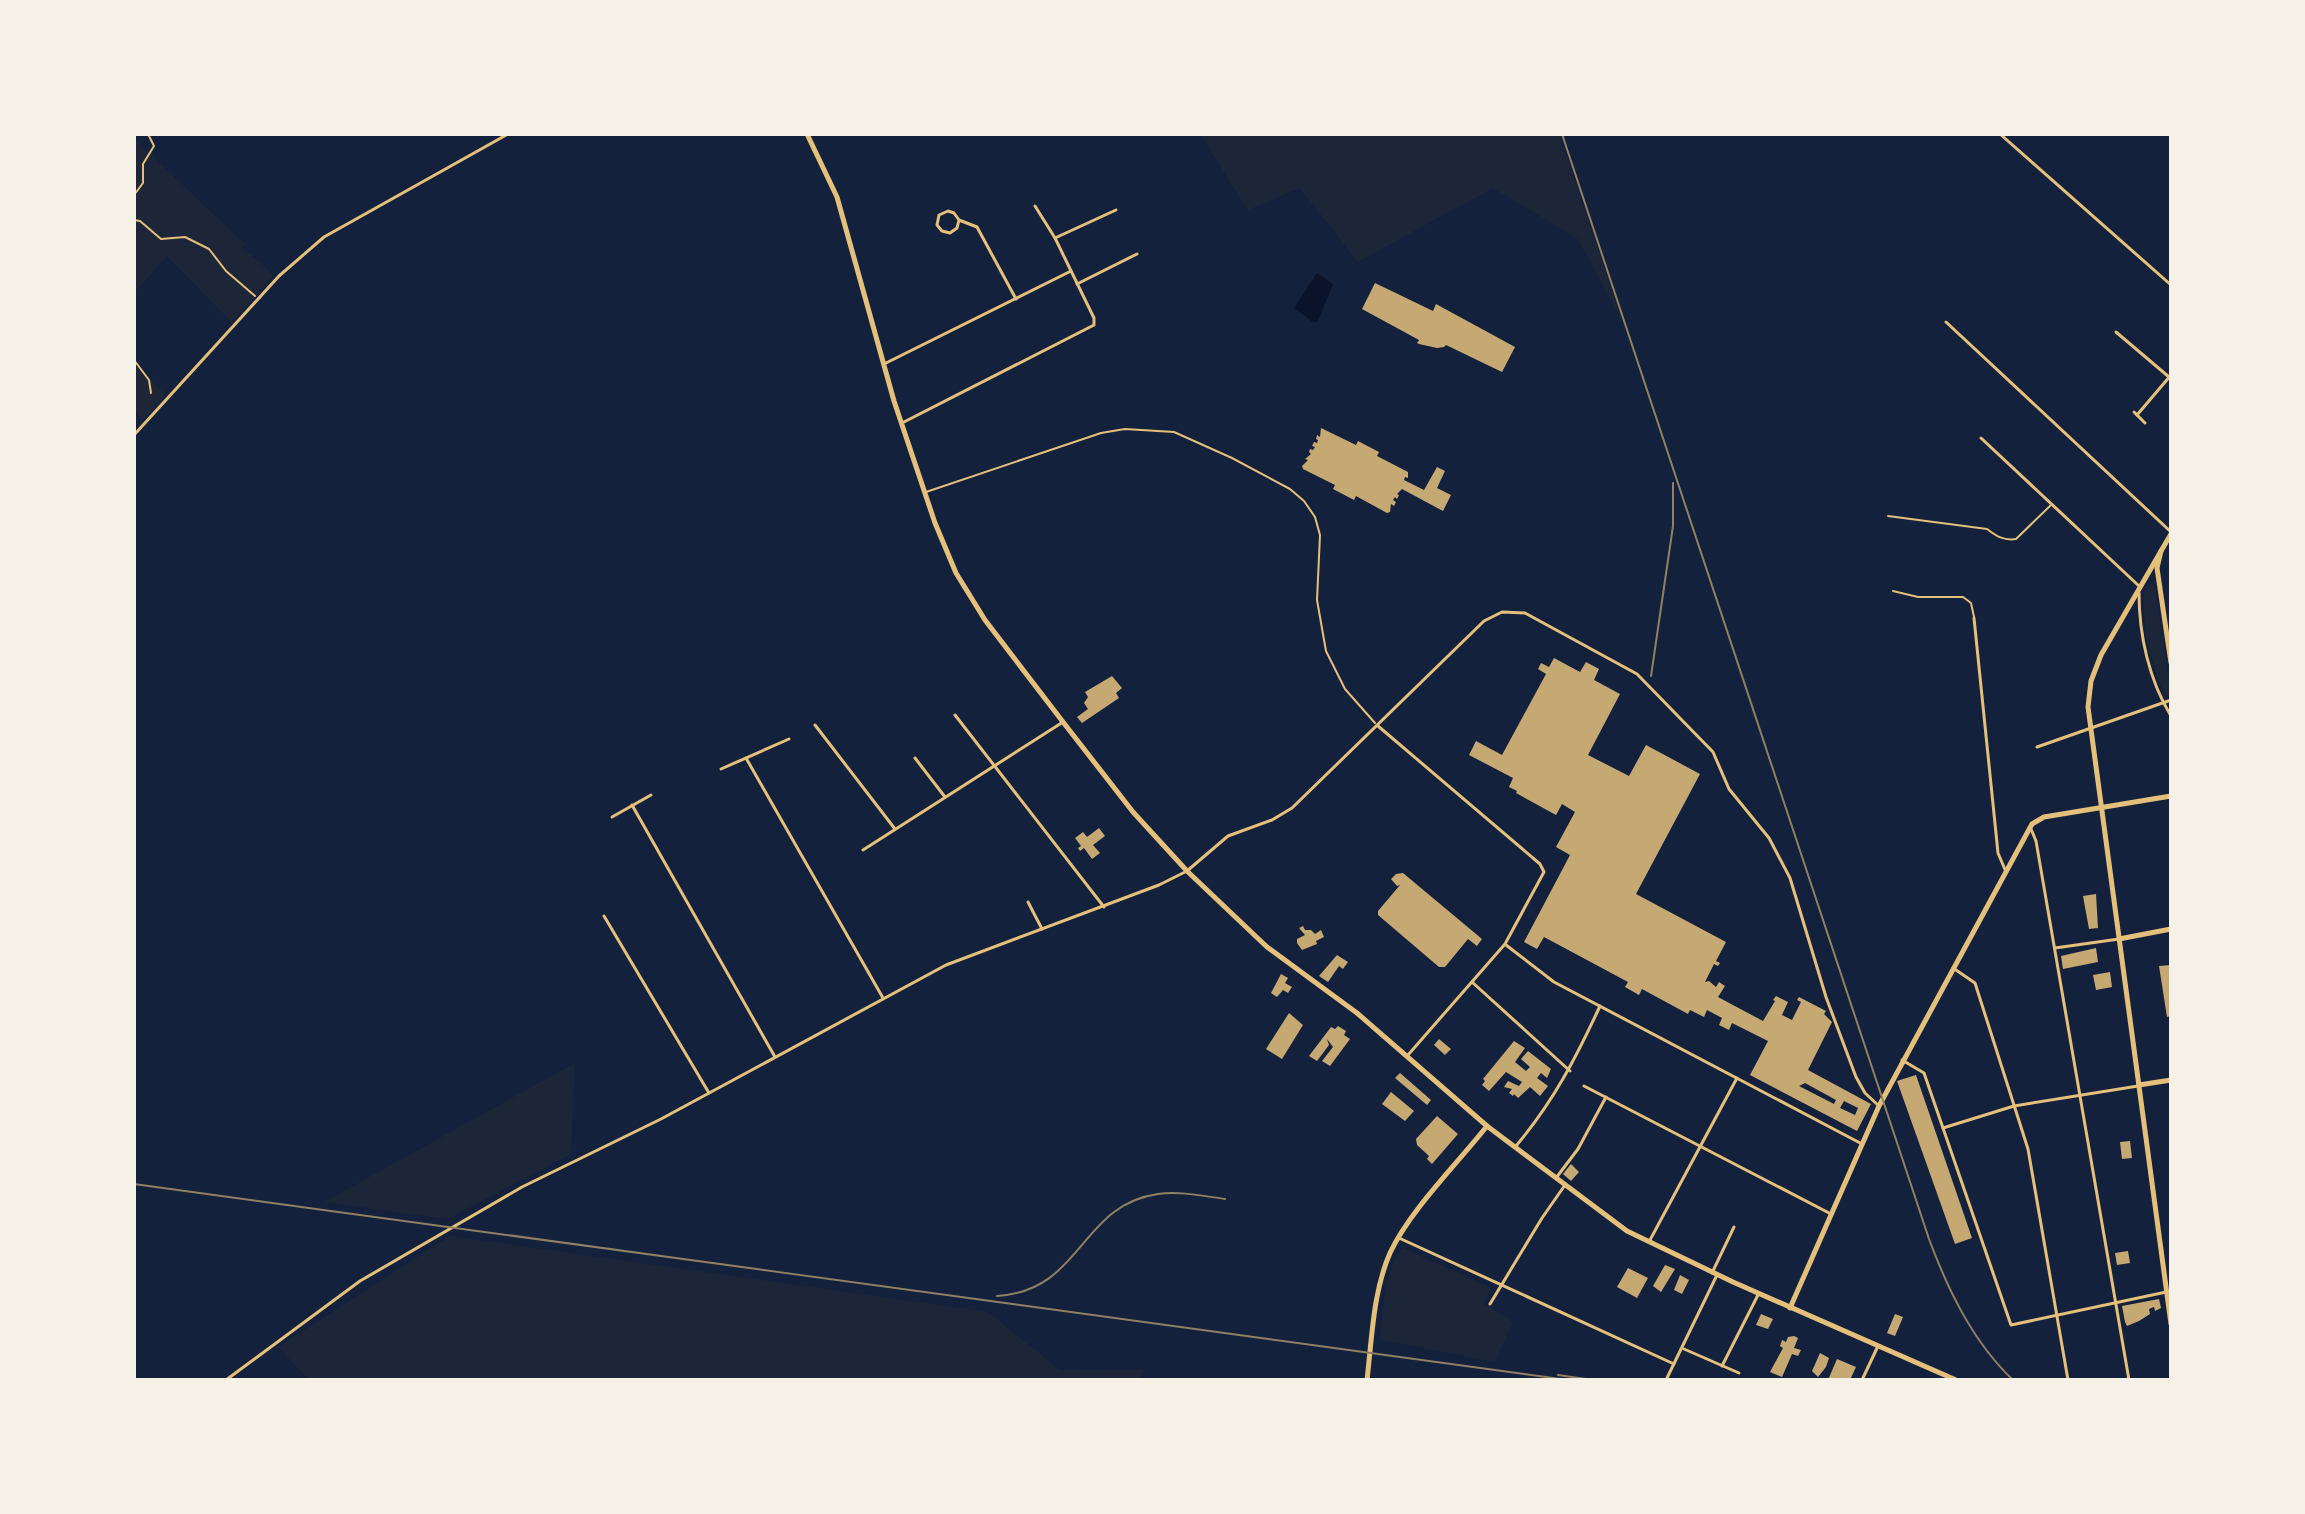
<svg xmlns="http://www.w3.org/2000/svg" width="2305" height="1514" viewBox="0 0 2305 1514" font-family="'Source Sans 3',sans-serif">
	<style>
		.green { fill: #1d2539 }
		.water { fill: #0b132b }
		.building { fill: #c6a872; fill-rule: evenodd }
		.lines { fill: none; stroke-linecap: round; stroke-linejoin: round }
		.path { stroke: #e5c07b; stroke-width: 2 }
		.service { stroke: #e5c07b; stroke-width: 2 }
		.minor { stroke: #e5c07b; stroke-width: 3 }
		.secondary { stroke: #e5c07b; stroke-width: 5 }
		.trunk { stroke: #e5c07b; stroke-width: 5 }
		.rail { stroke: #918062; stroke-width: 2 }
	</style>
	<rect width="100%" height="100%" fill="#14213d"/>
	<g class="green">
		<path d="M1200,134h359l63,187 -44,-82 -85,-51 -135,74 -58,-74 -52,22z"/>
		<path d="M134,139l111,105 -3,3 32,28 -42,48 -65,-67 -33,37z"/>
		<path d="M134,364l32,31 -24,26 -8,-11z"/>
		<path d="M2148,584l7,3 16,105 -3,4 -4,-2c-13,-33 -24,-71 -19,-107z"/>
		<path d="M575,1063l-4,91 -123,65 -124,-17z"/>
		<path d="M450,1236l538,76 72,58 82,-1 -1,11h-832l-31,-33z"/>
		<path d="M1403,1248l88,40 -7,16 29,18 -18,40 -115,-23c3,-28 4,-69 23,-91z"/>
	</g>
	<path class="water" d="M1317,273l16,11 -15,37 -4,2 -20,-15z"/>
	<g class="building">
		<path d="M1375,283l58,28 3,-7 79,43 -13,25 -56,-27 -2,2 -7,1 -18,-4 -2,-1 2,-3 -57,-31z"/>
		<path d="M1321,428l35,17 2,-4 21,11 -2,4 31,16v6l-3,-1 -1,3 20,10 13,-23 8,4 -8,17 14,7 -8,16 -41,-22 -5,5 2,1 -2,4 -2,-2 -2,3 3,2 -2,4 -3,-2 -1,8 -3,1 -31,-17 -2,4 -21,-11 2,-4 -32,-16 -1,-3 6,-6 -3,-1 6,-5 -2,-2 1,-3 3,1 2,-3 -3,-1 2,-4 3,1 1,-3 -2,-1 1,-4 3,2z"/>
		<path d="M1554,658l26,14 6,-10 13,7 -5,11 26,14 -32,61 41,21 17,-31 54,29 -64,120 90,48 -10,19 4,2 -2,3 -4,-2 -9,18 4,-1 7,6 3,-5 6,4 -7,11 45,24 12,-20 -2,-1 3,-4 12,6 -6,13 10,5 9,-18 -4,-2 2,-3 27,14 -2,3 8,8 -24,48 63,34 -14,27 -107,-56 18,-34 -36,-18 -3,7 -10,-5 3,-7 -15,-8 -3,7 -14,-7 -2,4 -46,-25 -3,6 -14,-8 3,-5 -84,-45 -7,12 -13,-7 46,-87 -14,-8 19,-35 -13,-8 -6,11 -40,-22 1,-2 -8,-4 4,-9 -44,-23 7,-14 26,14 44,-81 -8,-5 3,-6 8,4zM1805,1083l31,17 -2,4 -35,-18zM1844,1101l14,7 -3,7 -15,-7z"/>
		<path d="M1112,676l10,12 -6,5 3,5 -37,25 -5,-6 11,-8 -4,-6 4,-6 -3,-5z"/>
		<path d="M1099,828l6,8 -12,9 7,8 -8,6 -8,-11 -4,3 -2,-3 3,-2 -6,-8 8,-6 4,5z"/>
		<path d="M1403,873l79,66 -5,7 -9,-7 -23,28h-6l-61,-52v-4l22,-26 -3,1 -6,-7 5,-5z"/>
		<path d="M2096,894l2,34 -9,1 -6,-33z"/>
		<path d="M1303,926l2,4h6l4,4 6,-4 3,7 -8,4 1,3 -15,6 -5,-7v-4l8,-4 -6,-7z"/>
		<path d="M2096,948l2,14 -35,7 -2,-13z"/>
		<path d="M1337,955l11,7 -5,7 -4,-3 -11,16 -9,-6z"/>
		<path d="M2171,965v51l-4,1 -8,-51z"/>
		<path d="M2110,972l2,15 -16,3 -3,-15z"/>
		<path d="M1281,974l7,4 -3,5 7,4 -4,6 -5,-3 -6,7 -6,-4z"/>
		<path d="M1289,1013l14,12 -21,34 -16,-10z"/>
		<path d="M1338,1026l8,5 -2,4 6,4 -20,27 -8,-5 11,-14 -6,-8 2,6 -12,16 -8,-5 22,-29 4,2z"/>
		<path d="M1439,1039l12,10 -6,6 -11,-10z"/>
		<path d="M1514,1041l11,7 -10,14 11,9 4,-4 -9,-8 7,-8 23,18 -4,9 -6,-5 -4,5 11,8 -8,10 -10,-9 -12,11 -4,-4 -1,2 -4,-3 3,-4 -8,-2 4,-6 11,5 3,-4 -16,-10 -17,19 -7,-6 3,-4 -2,-2z"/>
		<path d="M1400,1073l31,27 -4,5 -32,-27z"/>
		<path d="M1916,1075l56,163 -17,6 -58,-163z"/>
		<path d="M1391,1092l23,19 -9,10 -23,-17z"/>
		<path d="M1437,1116l21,18 -26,30 -5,-5 2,-3 -12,-11 -1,-6z"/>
		<path d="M2130,1141l2,17 -10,1 -2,-17z"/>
		<path d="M1571,1164l8,8 -8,9 -8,-7z"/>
		<path d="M2128,1251l2,12 -13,2 -2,-12z"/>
		<path d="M1665,1265l10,4 -14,23 -8,-6z"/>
		<path d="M1628,1268l20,10 -11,20 -20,-11z"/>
		<path d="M1680,1275l9,5 -7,14 -8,-4z"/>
		<path d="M2159,1299l2,9 -6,3 -1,-4 -5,2 1,5 -11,7 -12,5 -2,-4 -3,-16z"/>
		<path d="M1761,1314l12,5 -5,10 -12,-4z"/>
		<path d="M1895,1314l8,3 -8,19 -8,-3z"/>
		<path d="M1794,1336l4,2 -4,10 7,2 -3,6 -6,-2 -10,23 -12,-5 13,-24 -3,-2 2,-6 4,2 2,-5z"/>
		<path d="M1820,1353l9,5 -3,9 -8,10 -6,-6z"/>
		<path d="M1837,1359l19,8 -6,13h-22z"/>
	</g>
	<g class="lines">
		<g class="path">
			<path d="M134,195l9,-12v-19l11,-18 -6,-12"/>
			<path d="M134,220l6,1 21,18 24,-2 24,12 17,22 29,25"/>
			<path d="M134,360l15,20 2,13"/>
		</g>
		<g class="service">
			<path d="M926,492l175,-59 24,-4 49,3 58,26 58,31 14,12 11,16 5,18 -3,65 9,51 19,38 30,34"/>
			<path d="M1888,516l99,13c9,7 17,12 29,10l35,-34"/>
			<path d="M1893,591l25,6h45l8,6 3,14"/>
		</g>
		<g class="minor">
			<path d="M2000,134l171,151"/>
			<path d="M959,220l-2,8 -7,5 -8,-2 -5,-6 2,-10 9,-4 6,2 5,7 18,7 39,72"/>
			<path d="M1055,238l61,-28"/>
			<path d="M1077,284l60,-30"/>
			<path d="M1946,322l225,210"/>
			<path d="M2116,332l53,45"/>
			<path d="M884,364l187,-93"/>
			<path d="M2134,412l11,11"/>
			<path d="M2137,415l34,-40"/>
			<path d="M902,423l192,-98v-7l-39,-80 -20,-32"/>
			<path d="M134,435l145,-159 45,-39 184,-103"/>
			<path d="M1981,438l158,148"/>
			<path d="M2139,593c0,42 10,87 32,123"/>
			<path d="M1974,618l24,235 8,19"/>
			<path d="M955,715l149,192"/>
			<path d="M815,725l80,104"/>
			<path d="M1378,726l162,138 4,8 -39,72 -97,111"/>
			<path d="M2037,747l134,-47"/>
			<path d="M746,758l137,240"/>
			<path d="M915,758l30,39"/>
			<path d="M721,769l68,-30"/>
			<path d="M632,805l143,252"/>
			<path d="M612,817l39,-22"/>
			<path d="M2031,829l5,12 93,539"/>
			<path d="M863,850l200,-128"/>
			<path d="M1028,902l14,27"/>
			<path d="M604,916l105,177"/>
			<path d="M1506,945l48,37 308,162"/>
			<path d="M2055,948l64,-9"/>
			<path d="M1953,968l22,15 53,166 40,231"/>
			<path d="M1472,982l98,89"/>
			<path d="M1902,1060l22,13 87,252 160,-34"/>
			<path d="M1584,1086l247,128"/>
			<path d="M1943,1128l71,-22 124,-20"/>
			<path d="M1516,1146c37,-44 60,-88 84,-140"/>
			<path d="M1556,1178l22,-29 28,-52"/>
			<path d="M1399,1238l275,126"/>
			<path d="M1650,1240l87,-162"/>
			<path d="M1712,1273l22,-46"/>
			<path d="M1490,1304l52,-86 23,-33"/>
			<path d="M1684,1349l55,24"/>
			<path d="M1722,1366l37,-73"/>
			<path d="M1667,1378l50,-103"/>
			<path d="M226,1380l134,-99 162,-94 139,-68 285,-154 213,-80 28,-14 41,-35 44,-16 20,-12 192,-187 18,-9 23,1 112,61 76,78 16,37 40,49 21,40 36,119 30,80 9,16 14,13"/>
			<path d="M1862,1380l16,-34"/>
		</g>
		<g class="secondary">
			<path d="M2171,534l-10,17 -4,17 14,95"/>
			<path d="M2161,551l-60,104 -10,26 -3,26 83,617"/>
			<path d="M2119,939l52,-10"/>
			<path d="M2139,1085l32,-5"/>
			<path d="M1790,1308l89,-202 153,-282 12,-7 127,-21"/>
			<path d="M1367,1380c5,-42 6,-88 23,-127 20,-43 67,-89 97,-127"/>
		</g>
		<path class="trunk" d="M807,134l30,63 57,204 41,122 21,50 29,47 78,102 70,90 54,59 80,76 90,66 130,113 140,105 106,51 223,98"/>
		<g class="rail">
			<path d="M1562,134l367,1105c19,51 44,103 84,141"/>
			<path d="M1651,676l22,-150v-43"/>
			<path d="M134,1184l1434,196"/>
			<path d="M997,1296c86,-5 82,-91 161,-102 22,-3 45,2 67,5"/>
			<path d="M1558,1375l35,5"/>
		</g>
	</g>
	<rect width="2305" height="1514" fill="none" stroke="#f6f1e7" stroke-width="272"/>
</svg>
